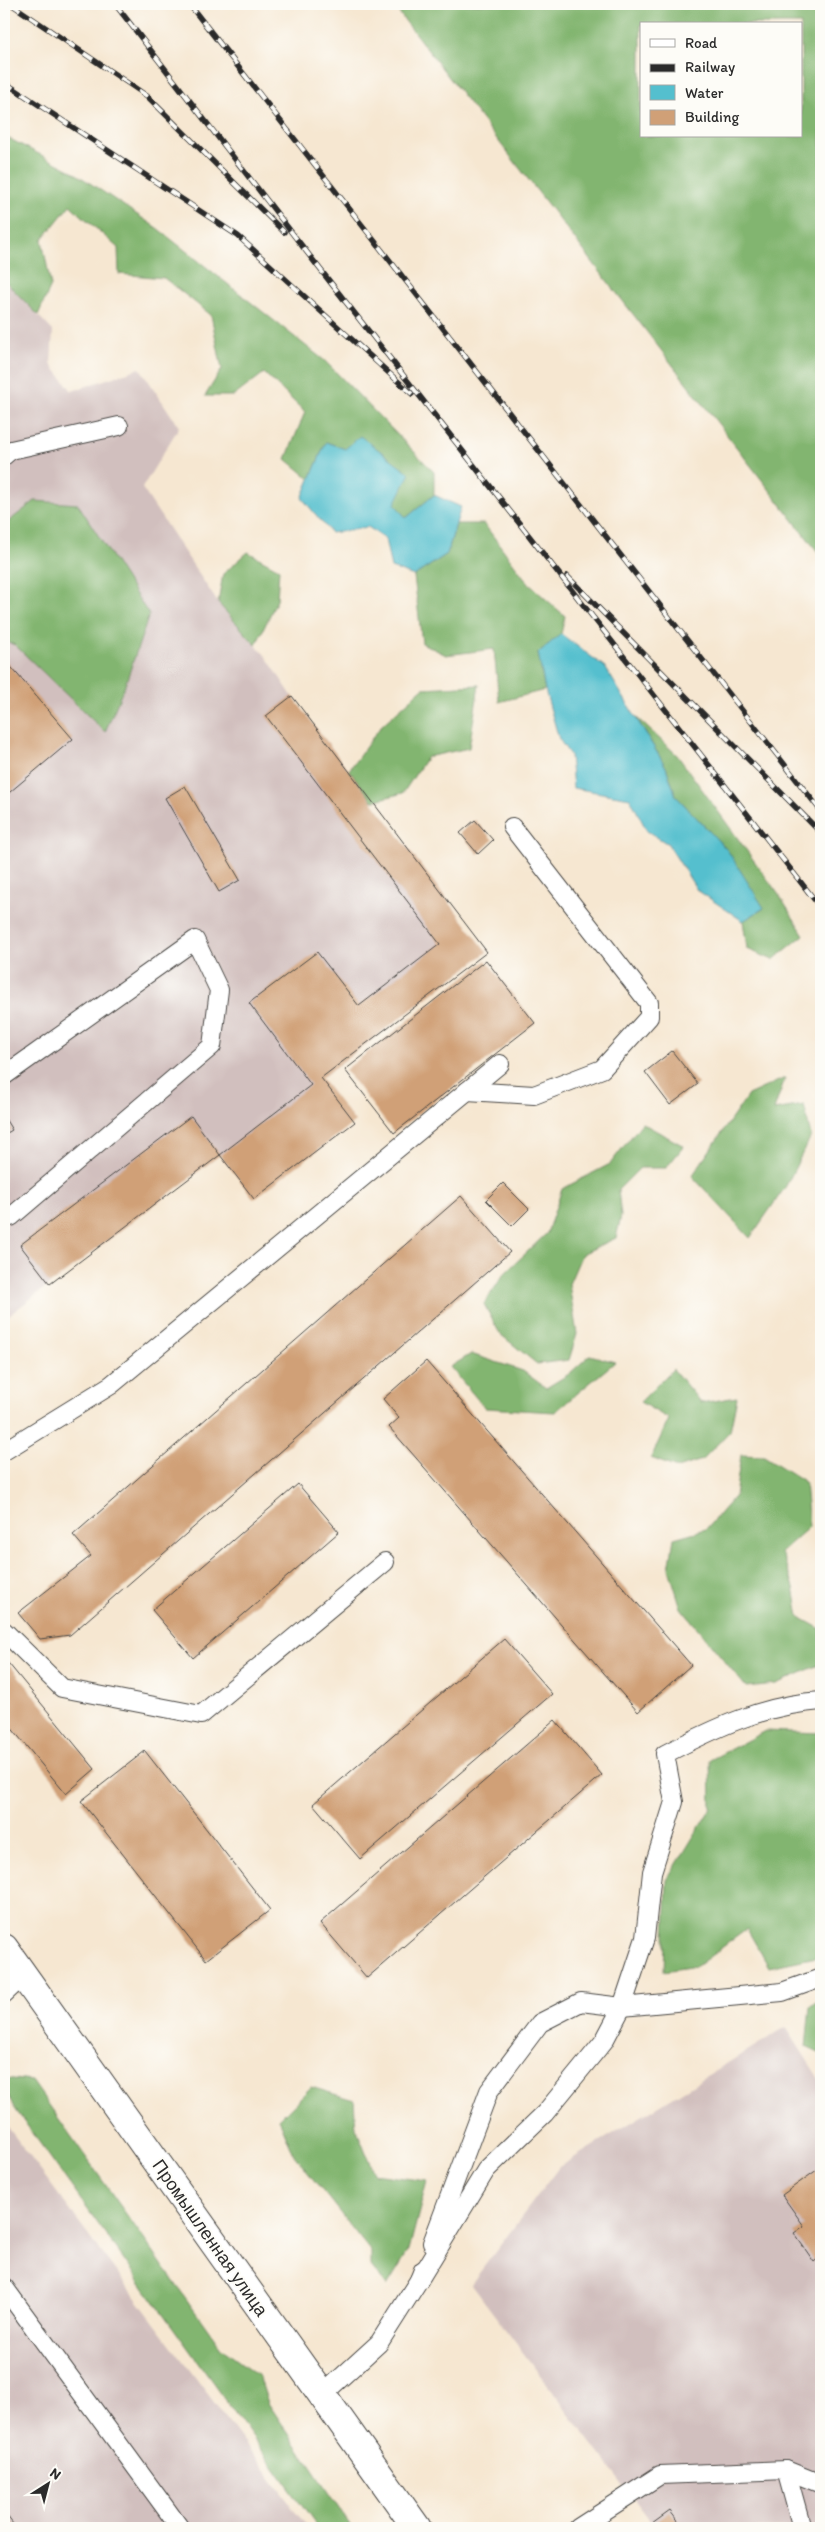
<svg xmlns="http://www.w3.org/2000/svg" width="825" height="2532" viewBox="0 0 825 2532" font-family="Itim,sans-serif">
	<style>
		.industrial { fill: #d1bfbe }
		.forest { fill: #82b56f; stroke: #56704d; fill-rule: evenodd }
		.water { fill: #54bfce; stroke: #40757c }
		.building { fill: #d0a077 }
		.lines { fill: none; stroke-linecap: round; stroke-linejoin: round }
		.lane-casing { stroke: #494744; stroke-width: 20 }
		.street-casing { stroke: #494744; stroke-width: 30 }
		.lane { stroke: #fff; stroke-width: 18 }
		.street { stroke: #fff; stroke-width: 28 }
		.rail-casing { stroke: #2b2b2b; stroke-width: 5.5 }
		.rail { stroke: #fdfcf7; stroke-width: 4; stroke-dasharray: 11; stroke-linecap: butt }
		.labels { text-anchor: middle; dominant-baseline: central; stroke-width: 4; stroke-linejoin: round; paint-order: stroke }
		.street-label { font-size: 18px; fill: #2b2b2b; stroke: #fdfcf7 }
	</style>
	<rect width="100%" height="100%" fill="#fdfcf7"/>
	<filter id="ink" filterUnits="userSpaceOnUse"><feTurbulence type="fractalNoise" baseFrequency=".02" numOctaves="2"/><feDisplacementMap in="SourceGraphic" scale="10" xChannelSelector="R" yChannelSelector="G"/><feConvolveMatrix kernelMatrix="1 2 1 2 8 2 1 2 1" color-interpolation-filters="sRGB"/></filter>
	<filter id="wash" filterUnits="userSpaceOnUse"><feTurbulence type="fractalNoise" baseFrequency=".0096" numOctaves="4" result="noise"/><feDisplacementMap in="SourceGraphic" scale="20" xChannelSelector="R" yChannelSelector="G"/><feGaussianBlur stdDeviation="1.12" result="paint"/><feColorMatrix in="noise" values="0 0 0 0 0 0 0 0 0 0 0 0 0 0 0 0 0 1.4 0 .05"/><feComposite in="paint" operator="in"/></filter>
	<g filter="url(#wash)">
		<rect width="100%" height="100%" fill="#f6e7d1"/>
		<g class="industrial">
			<path d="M4,280l49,51 -2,33 21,27 68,-23 39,59 -37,61 76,115 47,52 27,41 195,256 -483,367z"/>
			<path d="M786,2027l35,55v446h-165l-185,-244 88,-117z"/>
			<path d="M4,2122l304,406h-304z"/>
		</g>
		<g class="forest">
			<path d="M392,4h429v552zM641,24h160v112h-160z"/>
			<path d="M4,136l68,35 85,57 168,133 109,111v23l-28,23 -61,-69 -19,-7 -16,37 -24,-20 19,-47 -41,-39 -30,23h-29l17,-27 -11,-54 -47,-37 -45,-4 -1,-26 -48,-43 -28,35 9,46 -13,29 -34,-35z"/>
			<path d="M35,501l43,3 71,111 -24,70 -20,47 -90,-87 -11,-4v-116z"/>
			<path d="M456,524h28l45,60 36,32 -4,18 -23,19 7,37 -46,12 -5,-53 -48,6 -24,-12 -8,-67 33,-22z"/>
			<path d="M248,552l31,17 -2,31 -21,45 -38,-42 5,-29z"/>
			<path d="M479,685l-10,63 -42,9 -24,36 -30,8 -24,-31 32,-44 42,-38z"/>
			<path d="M636,717l41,38 102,140 25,40 -31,25 -26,-11 -4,-28 20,-12 -35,-58 -52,-55 -10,-29z"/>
			<path d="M785,1078l-11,32 30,-5 7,31 -25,50 -36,52 -58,-62 56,-81z"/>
			<path d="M642,1123l42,23 -18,22h-26l-22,22 3,26 -5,22 -34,16 -13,30 8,50 -8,26 -32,4 -37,-30 -16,-30 20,-30 43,-41 15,-44 48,-25z"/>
			<path d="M471,1354l52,17 23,17 23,-14 21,-19 25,7 -60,50 -70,-4 -35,-41z"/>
			<path d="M673,1369l28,34 36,-6 -7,34 -28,29 -25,8 -26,-10 18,-39 -29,-17z"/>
			<path d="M741,1455l23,1 41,26 4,45 -28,25 13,35 5,30 22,12v35l-45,20 -30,3 -65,-79 -12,-39 5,-31 32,-9 29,-33z"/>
			<path d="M765,1731l56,2v223l-52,11 -22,-38 -50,37 -33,5 3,-91 44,-72 -1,-48z"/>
			<path d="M821,2001v53l-15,-7 4,-41z"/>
			<path d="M4,2078l28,3 189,267 38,28 9,27 84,125h-34l-305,-422 -9,-21z"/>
			<path d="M311,2087l43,13 2,28 18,46 53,7 -18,69 -22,36 -16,-20v-14l-77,-97 -15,-36z"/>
		</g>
		<g class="water">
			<path d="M360,436l50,37 -15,31 11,14 28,-23 27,12 -14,47 -33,22 -23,-8 -6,-29 -17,-12 -37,6 -29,-35 24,-56 19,7z"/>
			<path d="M561,634l44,33 61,100 10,29 52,55 36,57 -21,13 -46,-31 -29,-46 -21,-13 -17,-33 -57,-10 -3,-33 -11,-16 -14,-49 -7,-37z"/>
		</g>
		<g id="blocks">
			<g class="building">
				<path d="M5,660l68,79 -69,58v-135z"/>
				<path d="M292,696l195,256 -166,126 34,44 -101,77 -34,-44 91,-70 -62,-82 68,-51 42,54 81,-62 -174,-228z"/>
				<path d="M185,786l55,94 -21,12 -54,-94z"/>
				<path d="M475,820l18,20 -15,14 -18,-21z"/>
				<path d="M486,960l49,63 -141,110 -49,-63z"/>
				<path d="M672,1051l26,33 -28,21 -25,-33z"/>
				<path d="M191,1116l29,39 -170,129 -30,-39z"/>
				<path d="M4,1117l8,13 -8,5z"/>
				<path d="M503,1183l26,26 -17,17 -26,-26z"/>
				<path d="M461,1196l49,56 -440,383 -30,4 -22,-26 73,-57 -18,-21z"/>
				<path d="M426,1361l265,304 -53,47 -249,-285 10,-9 -16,-19z"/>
				<path d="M298,1484l41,48 -146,126 -41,-48z"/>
				<path d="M504,1639l48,55 -192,165 -47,-55z"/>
				<path d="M4,1658l91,111 -29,25 -62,-75z"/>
				<path d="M555,1720l47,55 -235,203 -47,-55z"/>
				<path d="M145,1751l125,159 -64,50 -125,-159z"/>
				<path d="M821,2167v89l-7,6 -20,-29 10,-7 -22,-31z"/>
				<path d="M670,2511l13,17h-27l-4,-4z"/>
				<path d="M4,2512l12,16h-12z"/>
			</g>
		</g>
	</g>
	<g filter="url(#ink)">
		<use href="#blocks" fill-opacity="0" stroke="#494744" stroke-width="1"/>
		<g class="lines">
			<defs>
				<g id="lane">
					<path d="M4,456l7,-6 108,-24"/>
					<path d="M4,1076l191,-136 24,50 -7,56 -201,171"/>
					<path d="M467,1091l67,4 68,-26 47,-52v-14l-137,-176"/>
					<path d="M4,1451l107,-66 389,-321"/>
					<path d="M4,1631l58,57 139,27 184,-153"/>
					<path d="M4,1994l19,-18"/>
					<path d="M432,2243l57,-152 51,-68 41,-21 41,5 160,-15 39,-14"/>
					<path d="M419,2280l67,-110 59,-57 59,-72 18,-34 23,-69 7,-66 22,-70 -9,-48c50,-26 98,-49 156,-53"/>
					<path d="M4,2287l176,241"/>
					<path d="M322,2395l57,-52 40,-63 4,-10"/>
					<path d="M786,2470l16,58"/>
					<path d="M578,2528l82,-53 126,-5 35,14"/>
				</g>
				<path id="street" d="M4,1948l413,580"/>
			</defs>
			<use href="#lane" class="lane-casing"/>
			<use href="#street" class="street-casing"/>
			<use href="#lane" class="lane"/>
			<use href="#street" class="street"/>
			<defs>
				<g id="rail">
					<path d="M11,4l136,92 137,136"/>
					<path d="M115,4l201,260 505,644"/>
					<path d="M189,4l632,807"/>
					<path d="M4,82l234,154 174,158"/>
					<path d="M567,576l254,257"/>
				</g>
			</defs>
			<use href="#rail" class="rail-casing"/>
			<use href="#rail" class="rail"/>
		</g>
	</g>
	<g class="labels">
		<g class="street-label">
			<text transform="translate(210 2238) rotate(55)">Промышленная улица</text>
		</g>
	</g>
	<rect width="825" height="2532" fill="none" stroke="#fdfcf7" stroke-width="20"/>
	<rect x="640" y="22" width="162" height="115" fill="#fdfcf7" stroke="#a9a8a5"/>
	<rect x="650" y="39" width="25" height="8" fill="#ffffff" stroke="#a9a8a5"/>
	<text x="685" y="48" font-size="15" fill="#2b2b2b">Road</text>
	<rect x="650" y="64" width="25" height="8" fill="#2b2b2b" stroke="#a9a8a5"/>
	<text x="685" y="72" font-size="15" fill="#2b2b2b">Railway</text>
	<rect x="650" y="85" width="25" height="15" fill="#54bfce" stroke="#a9a8a5"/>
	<text x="685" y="98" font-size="15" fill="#2b2b2b">Water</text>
	<rect x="650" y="110" width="25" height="15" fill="#d0a077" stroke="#a9a8a5"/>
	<text x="685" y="122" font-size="15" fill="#2b2b2b">Building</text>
	<g transform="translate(48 2484) rotate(36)" stroke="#fdfcf7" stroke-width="4" paint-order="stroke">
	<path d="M0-4L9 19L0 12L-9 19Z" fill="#2b2b2b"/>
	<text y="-8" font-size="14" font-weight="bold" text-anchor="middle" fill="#2b2b2b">N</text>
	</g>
</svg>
